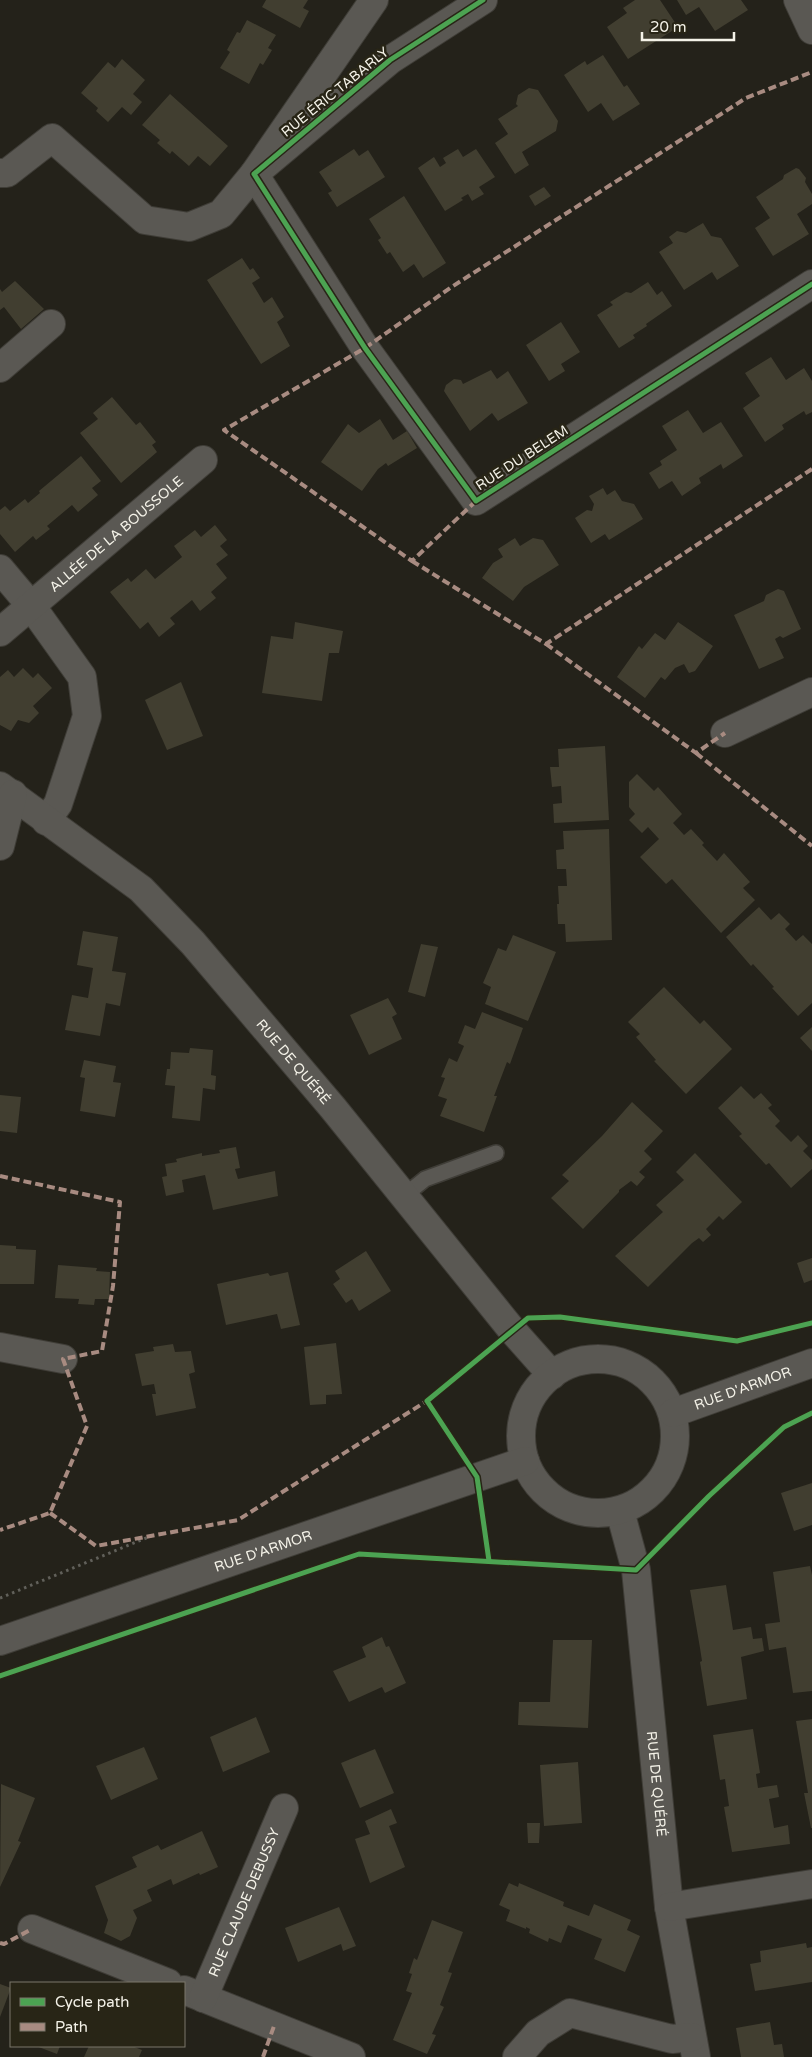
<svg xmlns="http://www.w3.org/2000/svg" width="812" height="2057" viewBox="0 0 812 2057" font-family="'Varela Round',sans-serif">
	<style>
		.building { fill: #413e30 }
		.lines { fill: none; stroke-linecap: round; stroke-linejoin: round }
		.lane-casing { stroke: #3f3d37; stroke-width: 18 }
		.street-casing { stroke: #3f3d37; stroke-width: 30 }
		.secondary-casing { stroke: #3f3d37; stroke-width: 30 }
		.path { stroke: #61605a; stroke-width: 3; stroke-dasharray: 2.5 4; stroke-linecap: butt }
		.lane { stroke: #5a5853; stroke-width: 15 }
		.street { stroke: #5a5853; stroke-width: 28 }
		.secondary { stroke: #5a5853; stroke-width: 28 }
		.quiet { stroke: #a88b81; stroke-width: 4; stroke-dasharray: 8 4; stroke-linecap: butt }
		.cycleway-casing { stroke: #282516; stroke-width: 8 }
		.cycleway { stroke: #4ca352; stroke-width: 5 }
		.labels { text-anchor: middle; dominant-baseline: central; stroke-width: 5; stroke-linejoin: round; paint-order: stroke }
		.street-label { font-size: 14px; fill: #f4f2e8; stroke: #282516 }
	</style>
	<rect width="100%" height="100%" fill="#24221a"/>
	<g class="building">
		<path d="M266,0h42l-5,8 6,3 -9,17 -38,-21z"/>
		<path d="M635,0h25l18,27 -50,32 -21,-32 20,-14 -4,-5z"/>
		<path d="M677,0h64l7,10 -33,21 -16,-24 -13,8z"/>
		<path d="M247,20l29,15 -8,13 4,2 -9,15 -3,-2 -11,21 -29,-16 10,-16 -3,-2 10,-18 3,1z"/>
		<path d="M603,55l21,32 3,-2 13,19 -27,17 -12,-18 -13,9 -24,-37 21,-14 2,4z"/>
		<path d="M122,59l23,21 -12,14 9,8 -11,13 -9,-8 -14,15 -12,-11 2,-3 -17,-15 27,-31 7,6z"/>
		<path d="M529,88l9,2 20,31 -2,10 -34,21 7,13 -14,9 -20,-31 13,-9 -10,-15 20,-13 -2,-2 2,-9z"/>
		<path d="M170,94l58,52 -18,20 -12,-10 -9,10 -17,-15 -2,3 -13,-11 3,-3 -18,-15z"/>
		<path d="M354,149l5,7 9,-6 17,27 -48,30 -9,-14 4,-2 -13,-19z"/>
		<path d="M458,149l5,8 13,-8 19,28 -16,10 5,7 -12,7 -4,-7 -7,4 2,2 -18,11 -27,-43 16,-11 6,10 6,-4 -3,-5z"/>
		<path d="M796,168l3,1 7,9 -1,4 7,12v10l-15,10 12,20 -36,22 -18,-28 15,-10 -14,-21 27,-18 1,-4z"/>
		<path d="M544,187l7,9 -16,10 -6,-10z"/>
		<path d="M404,196l42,67 -23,15 -9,-14 -11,8 -13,-20 -3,2 -9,-14 3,-2 -12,-19z"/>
		<path d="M703,223l8,13 10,2 18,28 -22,14 -5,-8 -28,18 -25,-38 14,-9 -4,-6 8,-6 9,2z"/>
		<path d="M242,258l8,12 3,-2 7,10 -8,5 12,20 8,-6 12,20 -7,5 13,24 -29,18 -54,-84z"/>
		<path d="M15,281l29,28 -23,20 -17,-22 -4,3v-21l2,3z"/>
		<path d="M648,282l9,13 5,-4 10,15 -26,18 1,2 -14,9 2,3 -16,10 -22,-33 16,-10 -3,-3 16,-10 5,1z"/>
		<path d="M561,322l19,30 -19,12 4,7 -16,10 -23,-36z"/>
		<path d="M771,357l15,23 18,-12 8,13v31l-6,3 -2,-4 -22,14 2,4 -19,13 -22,-34 17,-12 -15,-23z"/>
		<path d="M491,370l6,9 11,-8 20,32 -30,18 -6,-8 -22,18 -26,-40 2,-6 8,-6 7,1 2,4z"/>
		<path d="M112,397l24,28 4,-3 16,20 -4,3 5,7 -36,31 -41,-50 18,-14 -5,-6z"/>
		<path d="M688,410l15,23 18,-11 22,34 -20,13 -2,-5 -22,14 2,5 -19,13 -10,-15 -13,8 -10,-16 13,-8 -2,-4 17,-11 -15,-24z"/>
		<path d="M380,419l13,21 14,-9 10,17 -29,18 -2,-3 -8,6 -16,22 -41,-29 27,-38 11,9z"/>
		<path d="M81,456l20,25 -9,7 6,7 -20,17 -6,-7 -25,21 3,3 -14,11 -3,-4 -18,16 -15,-18v-24l5,-4 5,5 15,-12 3,4 12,-10 -1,-2z"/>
		<path d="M603,488l4,7 8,-5 7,11 12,3 9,15 -34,21 -4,-6 -14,9 -16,-25 12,-8 5,1 2,-7 -5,-8z"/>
		<path d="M215,525l12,15 -7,6 8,9 -12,9 11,14 -16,14 5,6 -16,13 -8,-11 -22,18 5,6 -16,13 -11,-15 -8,7 -30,-37 18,-14 3,4 15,-13 9,10 27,-22 -8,-11 21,-16 6,7z"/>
		<path d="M515,538l5,8 13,-8 10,2 16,25 -35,22 -11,14 -31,-23 11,-15 10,-6 -5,-8z"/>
		<path d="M778,589l6,2 17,38 -18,9 -3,-2 -5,3 9,19 -25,11 -25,-54 30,-14 2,-6z"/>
		<path d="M295,622l48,9 -4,22h-10l-7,48 -60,-8 9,-57 22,3z"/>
		<path d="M678,622l35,24 -18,25 -6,2 -5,-9 -9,4 -10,12 -4,-3 -16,21 -28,-21 22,-31 3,3 13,-16 10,7z"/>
		<path d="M23,668l10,10 5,-5 14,15 -19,18 6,7 -10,10 -11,-3 -7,11 -11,-6v-48l8,-7 6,7z"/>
		<path d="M181,682l22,54 -36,14 -22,-50z"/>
		<path d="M605,746l4,74 -55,3 -1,-19 9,-1 -1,-17 -9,1 -2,-20h9l-1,-18z"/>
		<path d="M637,774l17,17 4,-4 24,27 -9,9 11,12 7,-6 13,14 -2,2 15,16 7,-8 26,29 -7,6 12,12 -34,33 -49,-54 -6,5 -26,-27 19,-18 -11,-12 -6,6 -13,-13 6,-6 -6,-7v-25z"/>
		<path d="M609,829l3,111 -46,2 -1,-18h-7l-1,-20h2l-1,-18h9l-1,-17h-9l-1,-19 8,-1 -1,-18z"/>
		<path d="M759,907l12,13 8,-7 11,11 -5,5 11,12 7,-6 9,9v59l-14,13 -26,-28 2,-1 -21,-23 -2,2 -25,-29z"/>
		<path d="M83,931l35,6 -6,34 14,2 -6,33 -14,-3 -6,33 -35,-6 7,-35 16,3 5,-30 -16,-3z"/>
		<path d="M513,935l43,17 -28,69 -43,-17 6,-17 -8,-4 15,-35 8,3z"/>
		<path d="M421,944l17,3 -13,50 -17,-5z"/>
		<path d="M664,987l36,37 4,-4 28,29 -46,45 -32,-33 2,-1 -20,-23 4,-3 -12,-12z"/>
		<path d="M388,998l9,16 -5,3 10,22 -33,16 -19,-40z"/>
		<path d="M482,1012l41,16 -13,36 -3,-2 -13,34h3l-13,36 -44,-16 7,-17 -9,-3 7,-18 -4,-1 8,-19 8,4 7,-16 -6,-3 7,-18 10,4z"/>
		<path d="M812,1027v24l-12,-13z"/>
		<path d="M190,1048l23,2 -2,25 5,1 -1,14 -12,-2 -3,33 -28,-3 3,-32 -10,-1 2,-16h3l1,-17 18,1z"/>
		<path d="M84,1060l32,6 -3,16 8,1 -6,34 -35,-6 5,-33 -5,-1z"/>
		<path d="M741,1086l13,13 7,-6 11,12 -4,3 12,13 -5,5 16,16 7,-7 10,11 -5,5 9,9v9l-21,19 -22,-25 -3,2 -13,-14 -14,-15 3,-2 -24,-26z"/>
		<path d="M0,1095l21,2 -4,36 -17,-2z"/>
		<path d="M632,1102l31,29 -19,20 8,8 -13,13 6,5 -8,9 -6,-5 -12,9v2l-36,37 -32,-31 18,-17 -7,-6 40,-39z"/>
		<path d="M236,1147l4,21 -5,1 3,10 37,-8 3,25 -65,14 -8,-35 -23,5 2,12 -18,4 -4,-19 5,-1 -2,-12 12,-2 -1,-3 26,-6v3l18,-3 -1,-3z"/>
		<path d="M695,1153l47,49 -19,18 -4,-4 -13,13 5,6 -8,7 -4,-4 -7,5 -44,44 -33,-31 48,-44 -7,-7 28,-25 -8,-8z"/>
		<path d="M0,1245l16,1v3l20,1 -2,34h-34z"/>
		<path d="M366,1251l25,40 -32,20 -7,-12 -6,4 -13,-19 7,-5 -5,-8z"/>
		<path d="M812,1258v22l-8,3 -7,-20z"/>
		<path d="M58,1265l39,3 -1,3 14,1 -1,27h-14l-1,6 -16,-1 1,-5 -24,-1z"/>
		<path d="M288,1272l12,53 -19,4 -4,-15 -51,11 -9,-41 51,-11 2,3z"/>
		<path d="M336,1343l6,51 -16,1v9l-16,1 -6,-58z"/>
		<path d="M173,1344l2,8 16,-1 4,21 -6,2 7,34 -40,8 -4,-22h4l-2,-10 -12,2 -7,-32 19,-3 -1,-4z"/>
		<path d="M812,1483v42l-18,6 -13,-38z"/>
		<path d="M810,1566l2,9v116l-19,2 -7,-46 -17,3 -4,-26 15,-2 -7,-50z"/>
		<path d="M726,1585l7,45 18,-3 2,12 9,-1 2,13 -23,6 6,42 -40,7 -7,-44 2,-1 -2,-13 -10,-58z"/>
		<path d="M382,1637l4,10 3,-1 17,37 -21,10 -3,-6 -33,15 -16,-31 33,-14 -4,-10z"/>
		<path d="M553,1640h39l-4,88 -70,-3 1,-23h31z"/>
		<path d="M256,1717l14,35 -47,20 -13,-35z"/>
		<path d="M812,1719v109h-1l-7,-35h4l-12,-72z"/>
		<path d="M753,1729l7,44 -4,1 2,14 19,-3 2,12 -10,2 5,29 14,-3 2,19 -58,8 -8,-45 5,-1 -4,-27 -5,1 -7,-45z"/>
		<path d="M144,1747l14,32 -47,21 -15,-34z"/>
		<path d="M375,1749l19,44 -34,15 -19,-45z"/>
		<path d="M578,1762l4,61 -38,3 -4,-61z"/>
		<path d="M1,1784l34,14 -17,43 3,1 -21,45z"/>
		<path d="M391,1809l6,14 -8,3 16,41 -35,16 -15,-44 15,-5 -5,-13z"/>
		<path d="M527,1823h13l-1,20h-11z"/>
		<path d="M202,1831l16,36 -18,8 -1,-2 -26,12 -2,-6 -24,11 5,11 -19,9 4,8 -7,18 -9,5 -17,-8 4,-13 -13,-34 42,-19 -5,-10 26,-12 3,5z"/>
		<path d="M509,1883l9,4 1,-4 45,19 -1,4 26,10 5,-12 37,16 -4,10 13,6 -15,36 -31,-13 8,-20 -34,-14 -7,18 -12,-5 -1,4 -19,-9 1,-4 -4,-2v2l-20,-8 4,-11 -11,-5z"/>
		<path d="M339,1907l17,39 -13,5 -2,-7 -43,18 -13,-34z"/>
		<path d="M432,1920l31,12 -15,40 4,1 -12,32 4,2 -12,27 4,1 -9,19 -34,-14 19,-47 -6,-2 6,-17 -3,-1 5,-15 3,2z"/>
		<path d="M806,1943l1,5 5,-1v35l-57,9 -5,-27 11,-2 -1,-11z"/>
		<path d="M0,1984l11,4 -11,29z"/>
		<path d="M770,2022l4,23 8,-1 2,13h-43l-5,-29z"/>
		<path d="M36,2046h24l-3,8z"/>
		<path d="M89,2046h43l10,4 -3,7h-55z"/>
	</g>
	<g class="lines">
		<defs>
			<path id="lane" d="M404,1196l21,-17 71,-26"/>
			<g id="street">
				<path d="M483,0l-93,60 -136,114 111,174 111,153 336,-217"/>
				<path d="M798,0l14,30"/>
				<path d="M0,173h7l45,-35 93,82 44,7 32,-13 33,-40 120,-174"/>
				<path d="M0,368l51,-44"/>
				<path d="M0,569l32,38 50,70 5,39 -29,88 -12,17"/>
				<path id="s1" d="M0,632l203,-172"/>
				<path d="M725,733l87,-41"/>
				<path id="s2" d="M0,786l141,103 52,54 140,165 179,222 40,45"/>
				<path d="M0,846l13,-52"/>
				<path d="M0,1347l63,12"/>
				<path id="s3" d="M620,1511l16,59 33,337 27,150"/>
				<path d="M669,1907l143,-23"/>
				<path d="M32,1929l136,54"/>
				<path d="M184,1990l167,67"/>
				<path id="s4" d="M203,1998l81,-190"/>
				<path d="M517,2057l21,-24 32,-20 102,26 20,-2"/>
			</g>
			<g id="secondary">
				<circle cx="598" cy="1436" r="77"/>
				<path id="s5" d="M673,1413l139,-50"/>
				<path id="s6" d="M0,1641l525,-180"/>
			</g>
		</defs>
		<use href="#lane" class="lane-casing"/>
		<use href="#street" class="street-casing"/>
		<use href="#secondary" class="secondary-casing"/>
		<path class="path" d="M0,1598l151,-62"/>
		<use href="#lane" class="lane"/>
		<use href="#street" class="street"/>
		<use href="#secondary" class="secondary"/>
		<g class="quiet">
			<path d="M476,501l-64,60 -188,-131 141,-82 85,-60 296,-190 66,-26"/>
			<path d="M412,561l134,83 266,-175"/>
			<path d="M546,644l150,109 29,-20"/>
			<path d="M696,753l116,93"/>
			<path d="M0,1176l120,26 -7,84 -11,65 -39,8 24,67 -37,87 -50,17"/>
			<path d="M50,1513l46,33 142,-26 192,-121"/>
			<path d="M0,1943l4,1 28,-15"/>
			<path d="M263,2057l11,-31"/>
		</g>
		<defs>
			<g id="cycleway">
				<path d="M483,0l-93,60 -136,114 111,174 111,153 336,-217"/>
				<path d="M489,1561l-12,-84 -50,-76 101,-83 32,-1 177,24 75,-18"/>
				<path d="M0,1676l359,-122 277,16 73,-74 75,-69 28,-14"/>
			</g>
		</defs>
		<use href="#cycleway" class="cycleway-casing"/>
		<use href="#cycleway" class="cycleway"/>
	</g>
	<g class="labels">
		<g class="street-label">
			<text transform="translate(335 92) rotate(-39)">RUE ÉRIC TABARLY</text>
			<text transform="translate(522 458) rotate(-33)">RUE DU BELEM</text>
			<text stroke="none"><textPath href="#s1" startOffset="152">ALLÉE DE LA BOUSSOLE</textPath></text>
			<text stroke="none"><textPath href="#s2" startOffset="405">RUE DE QUÉRÉ</textPath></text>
			<text stroke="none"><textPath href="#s5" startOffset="74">RUE D'ARMOR</textPath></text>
			<text stroke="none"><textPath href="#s6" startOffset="278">RUE D'ARMOR</textPath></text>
			<text stroke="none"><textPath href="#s3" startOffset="276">RUE DE QUÉRÉ</textPath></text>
			<text stroke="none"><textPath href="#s4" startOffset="104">RUE CLAUDE DEBUSSY</textPath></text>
		</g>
	</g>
	<rect x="10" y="1982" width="175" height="65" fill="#282516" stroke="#7a776a"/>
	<rect x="20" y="1998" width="25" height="8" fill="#4ca352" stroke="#7a776a"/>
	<text x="55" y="2007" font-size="15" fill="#f4f2e8">Cycle path</text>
	<rect x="20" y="2023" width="25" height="8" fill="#a88b81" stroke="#7a776a"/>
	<text x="55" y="2032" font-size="15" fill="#f4f2e8">Path</text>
	<path d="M642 32v8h92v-8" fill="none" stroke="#f4f2e8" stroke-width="2.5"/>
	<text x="650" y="32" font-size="15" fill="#f4f2e8" stroke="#282516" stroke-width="4" paint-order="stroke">20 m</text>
</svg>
